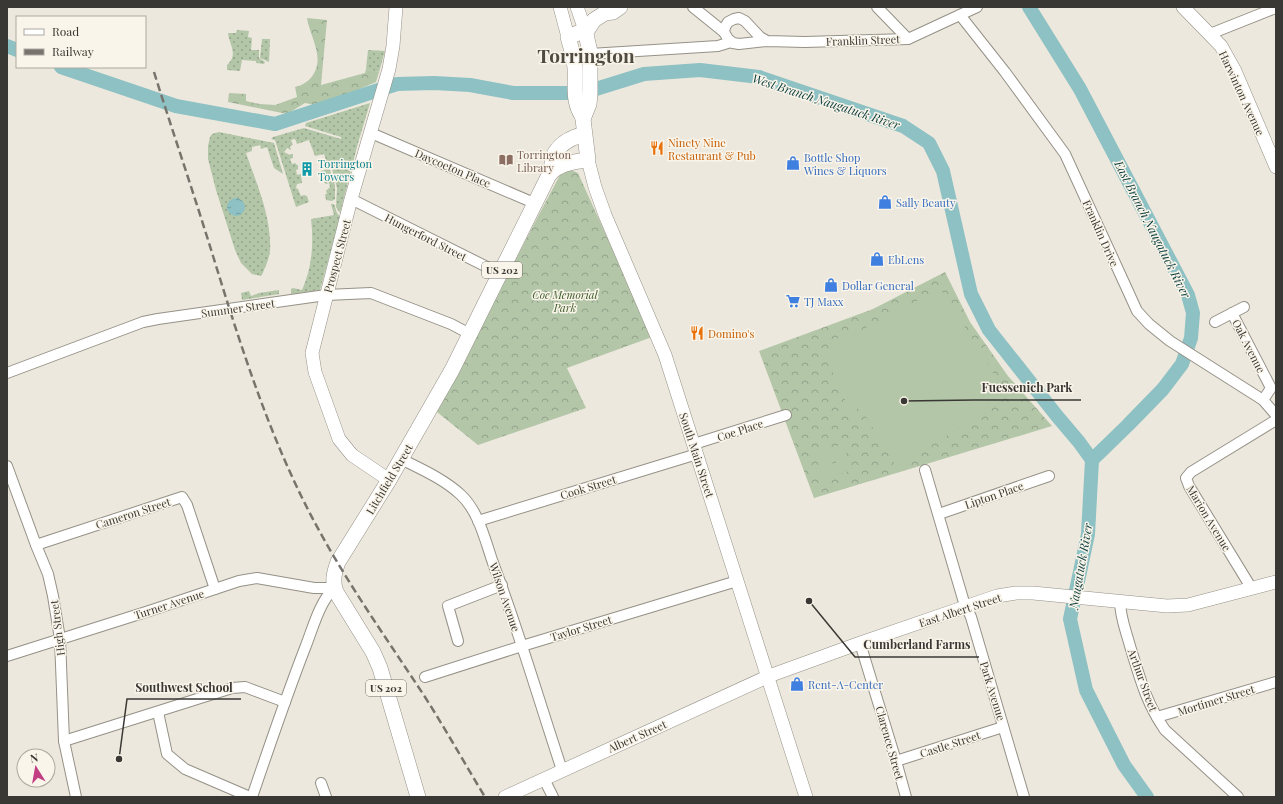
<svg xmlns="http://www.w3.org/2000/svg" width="1283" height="804" viewBox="0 0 1283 804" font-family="'Playfair Display',serif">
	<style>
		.grass { fill: url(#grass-dots) }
		.forest { fill: url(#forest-crowns) }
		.pitch { fill: #b3c6a8 }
		.water { fill: url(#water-ripples) }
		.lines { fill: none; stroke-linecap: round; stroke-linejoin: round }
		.river { stroke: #8dc1c3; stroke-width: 14 }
		.minor-casing { stroke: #959187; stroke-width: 12 }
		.major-casing { stroke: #959187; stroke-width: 14 }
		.highway-casing { stroke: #959187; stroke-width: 16 }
		.minor { stroke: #fff; stroke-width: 10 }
		.major { stroke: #fff; stroke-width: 13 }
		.highway { stroke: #fff; stroke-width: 15 }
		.rail { stroke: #77746e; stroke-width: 2.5; stroke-dasharray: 8 4; stroke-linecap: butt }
		.labels { text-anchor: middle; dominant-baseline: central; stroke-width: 3; stroke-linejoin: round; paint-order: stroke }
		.shield { fill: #faf5ea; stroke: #74716b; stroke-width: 1 }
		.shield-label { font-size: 10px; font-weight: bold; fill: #3a3834 }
		.street-label { font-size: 11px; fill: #3a3834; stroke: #faf5ea }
		.food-label { font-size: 11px; fill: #c56008; stroke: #faf5ea; text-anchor: start }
		.education-label { font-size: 11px; fill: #785e54; stroke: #faf5ea; text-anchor: start }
		.shop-label { font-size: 11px; fill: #366cbe; stroke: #faf5ea; text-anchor: start }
		.culture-label { font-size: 11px; fill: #0d838f; stroke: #faf5ea; text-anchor: start }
		.park-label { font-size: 11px; font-style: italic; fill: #3e5c2a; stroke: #faf5ea }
		.water-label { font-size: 12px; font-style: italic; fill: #093c3e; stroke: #faf5ea }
		.town-label { font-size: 19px; font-weight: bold; fill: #4f4b42; stroke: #faf5ea }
		.leader { fill: none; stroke: #3a3834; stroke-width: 1.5 }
		.callout-dot { fill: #3a3834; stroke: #faf5ea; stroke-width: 1.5 }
		.callout-label { font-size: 12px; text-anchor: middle; font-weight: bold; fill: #3a3834; stroke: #faf5ea; stroke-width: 3; stroke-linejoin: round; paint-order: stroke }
	</style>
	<defs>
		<pattern id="grass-dots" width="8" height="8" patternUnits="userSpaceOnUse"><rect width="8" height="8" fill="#b3c6a8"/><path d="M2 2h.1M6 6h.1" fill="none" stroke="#93a28a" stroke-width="1.8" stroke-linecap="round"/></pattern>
		<pattern id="forest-crowns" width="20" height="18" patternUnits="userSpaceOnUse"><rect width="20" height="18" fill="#b3c6a8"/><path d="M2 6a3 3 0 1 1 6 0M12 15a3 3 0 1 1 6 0" fill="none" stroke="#93a28a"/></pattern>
		<pattern id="water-ripples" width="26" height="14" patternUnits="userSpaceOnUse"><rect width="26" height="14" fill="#8dc1c3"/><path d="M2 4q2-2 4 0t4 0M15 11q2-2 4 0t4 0" fill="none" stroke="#749e9f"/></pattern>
	</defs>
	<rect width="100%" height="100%" fill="#ede8dd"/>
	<g class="grass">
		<path d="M237,30l12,1 -1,6 4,1 -1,12h8v8l6,4 -1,2 -8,-1v-2l-14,-1 -2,11 -13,-1v-5c12,-10 2,-21 1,-32h8z"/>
		<path d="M262,39h8l-1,23 -9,-4z"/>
		<path d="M368,50l17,1 -6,21 -13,-3z"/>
		<path d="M370,103l-12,40 -18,70 -4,-6 1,-19 -5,-19v-3l-4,1 -4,-13 -9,2 -6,-16 -12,4 -2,-5 -4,1 2,5 -3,1 1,4 -4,-2 -3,4 6,3 1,-1h2v4l-3,1 2,5 3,-1 2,2h1v4l-2,1 1,5 4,-1 1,9 -5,1 -1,4 2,1 3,7 3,-1 3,1 2,6 -13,5 -21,-67 -4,-1 2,-2 31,-9 37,11v-2l-36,-11 1,-3z"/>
		<path d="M219,132l55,11 9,31 -9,-6 -7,-21 -6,2 -1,-4 -8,2v4l-6,2c11,32 26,65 24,98 -1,9 -5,16 -8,24l-1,1 -9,-2 -11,-11 -6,-13 -19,-60 -8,-31v-13l2,-9 2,-3z"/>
		<path d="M327,169l3,1 5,15v14l-3,2 -6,-1 -1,-6h2l-1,-3 4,-4 -1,-4 -3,1 -3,-3h-1v-3l3,-1 -1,-5 -4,1 -1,-1z"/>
		<path d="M331,204h3l3,9 3,4 -20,73 -29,4v-5l2,-1 9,2c10,-22 12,-47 9,-71l23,-4z"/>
		<path d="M279,290v4l-37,6 -1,-7 8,-2 2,5 8,-3z"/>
	</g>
	<g class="forest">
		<path d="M307,18l20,2 -6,65 44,-12 1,-4 13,3 -3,10 -56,24 -15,-3 -18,11 -59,-12 1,-9 17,1v7l14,3 15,1 22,-8 -2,-10c8,-2 14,-6 18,-12 12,-18 -3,-38 -6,-57z"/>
		<path d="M571,170l7,3 74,164 -85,31 19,40 -108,37 -41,-33c42,-79 81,-159 123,-237l6,-4z"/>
		<path d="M945,272l25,50 38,54 44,50 -238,72 -55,-147 114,-42z"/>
	</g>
	<g class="pitch">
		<path d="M939,289l7,7 48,79v12l-7,18 -9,11 -65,41 -17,9 -36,-59 -8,5c-9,-16 -30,-50 -19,-68 3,-5 9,-10 13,-14l8,4z"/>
		<path d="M843,444l9,26 -12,4 -9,-26z"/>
		<path d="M828,450l9,26 -13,4 -9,-26z"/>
	</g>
	<circle class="water" cx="236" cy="207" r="9"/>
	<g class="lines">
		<g class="river">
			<path d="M1029,7l51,82 108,206 5,18 -2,25 -9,26 -19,25 -35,36 -36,35"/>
			<path d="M7,46l10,4"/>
			<path d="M61,67l115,39 99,18 122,-40 37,-1 36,2 43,8h70l61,-19 56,-4 59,7 144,49 26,17 14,28 28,123 18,36 68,86 22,26 13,18"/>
			<path d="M1092,460l-4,74 -18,85 16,71 38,75 23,32"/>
		</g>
		<defs>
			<g id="minor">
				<path d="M693,7l31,25"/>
				<path d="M877,7l31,32"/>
				<path d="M960,15l45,57 60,82 62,135 10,22 12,13 21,17 93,59 13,15"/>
				<path d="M1210,34l63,-25"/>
				<path d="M767,41l-7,-4 -15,-16 -6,-3 -5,1 -6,3 -3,5 -1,5 4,7 5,4 6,1 28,-3 38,1 103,-3 69,-32"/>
				<path d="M590,54l128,-8 13,-4"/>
				<path d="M371,133l163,70"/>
				<path d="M351,199l150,75"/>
				<path d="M1232,313l39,75 -8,12"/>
				<path d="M1215,322l29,-15"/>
				<path d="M7,373l136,-51 15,-3 168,-24 45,-2 80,31 19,10"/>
				<path d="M694,444l92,-29"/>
				<path d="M401,459c20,10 43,20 60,36 18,17 24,45 32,68 26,68 46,138 69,207"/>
				<path d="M7,466l29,79 12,29 5,22 7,43 4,102 12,56"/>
				<path d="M925,470l38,129 8,18 53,180"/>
				<path d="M939,514l110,-38"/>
				<path d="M478,521l219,-67"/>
				<path d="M36,545l146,-48 5,8 28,84"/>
				<path d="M1252,589l-63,-103 -3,-8 5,-6 85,-52"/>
				<path d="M1120,601c0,16 6,30 10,45 10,32 16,57 35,84l73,67"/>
				<path d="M458,641l-10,-35 54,-21"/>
				<path d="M860,643l36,118 10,36"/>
				<path d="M7,656l142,-45 90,-30 18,-3 57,10h20"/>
				<path d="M425,677l97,-31 215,-65"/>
				<path d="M158,712l9,42 18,15 65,28"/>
				<path d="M1157,717l119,-35"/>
				<path d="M64,741l168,-53 13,-1 40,15"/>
				<path d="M896,761l107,-34"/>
				<path d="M544,779l9,18"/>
				<path d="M321,783l5,14"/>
				<path d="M252,797c17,-50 34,-100 53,-149 8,-20 14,-45 29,-60"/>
			</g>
			<g id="major">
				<path d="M560,7l8,30"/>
				<path d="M577,7l8,23"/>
				<path d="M1183,7l38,39 14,25 41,96"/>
				<path d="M588,160l7,27 10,28 60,140 141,442"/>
				<path d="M389,480l-37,-25 -13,-16 -24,-67 -3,-19 39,-154 38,-130 4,-23 3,-39"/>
				<path d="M505,797l264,-121 91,-33 137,-47 19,-3h17l134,13 21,-1 88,-23"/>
			</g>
			<g id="highway">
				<path d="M583,117c-11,-15 -7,-32 -8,-49 -1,-11 -4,-21 -7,-31l20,-8 6,-9 11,-7 8,-1 7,-5"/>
				<path d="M552,170c-2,-21 14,-31 32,-36"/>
				<path d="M418,797l-38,-129 -7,-16 -37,-60c-4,-11 -2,-19 2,-30l51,-82 63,-110 97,-195c8,-11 27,-14 39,-15l-5,-41 6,-15 1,-10v-42l-5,-22"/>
			</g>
		</defs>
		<use href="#minor" class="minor-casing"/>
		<use href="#major" class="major-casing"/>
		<use href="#highway" class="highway-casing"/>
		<use href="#minor" class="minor"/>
		<use href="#major" class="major"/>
		<use href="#highway" class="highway"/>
		<path class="rail" d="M154,72c19,61 40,122 59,184 28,91 57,183 102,267 32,60 72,116 110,174 21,33 40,67 60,100"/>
	</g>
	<defs>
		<symbol id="restaurant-bare" viewBox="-9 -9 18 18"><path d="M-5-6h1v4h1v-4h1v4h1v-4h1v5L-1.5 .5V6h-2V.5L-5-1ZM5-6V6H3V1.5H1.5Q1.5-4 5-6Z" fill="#e8710a" stroke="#faf5ea" stroke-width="2.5" paint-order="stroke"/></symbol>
		<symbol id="library-bare" viewBox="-9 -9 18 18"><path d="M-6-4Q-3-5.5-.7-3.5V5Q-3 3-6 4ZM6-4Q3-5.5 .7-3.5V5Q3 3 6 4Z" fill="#8d6e63" stroke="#faf5ea" stroke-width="2.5" paint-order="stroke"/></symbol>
		<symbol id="shop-bare" viewBox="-9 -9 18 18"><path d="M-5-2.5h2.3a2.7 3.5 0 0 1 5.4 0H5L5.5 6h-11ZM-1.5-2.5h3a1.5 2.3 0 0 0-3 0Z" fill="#3f7fe0" stroke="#faf5ea" stroke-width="2.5" paint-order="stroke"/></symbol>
		<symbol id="building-bare" viewBox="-9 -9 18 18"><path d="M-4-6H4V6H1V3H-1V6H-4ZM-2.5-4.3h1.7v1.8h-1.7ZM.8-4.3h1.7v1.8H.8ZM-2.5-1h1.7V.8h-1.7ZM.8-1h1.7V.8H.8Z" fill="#0f9aa8" stroke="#faf5ea" stroke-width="2.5" paint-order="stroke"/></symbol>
		<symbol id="supermarket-bare" viewBox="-9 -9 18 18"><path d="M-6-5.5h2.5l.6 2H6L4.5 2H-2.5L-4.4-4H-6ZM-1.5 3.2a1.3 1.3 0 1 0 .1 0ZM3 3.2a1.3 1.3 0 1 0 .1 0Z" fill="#3f7fe0" stroke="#faf5ea" stroke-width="2.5" paint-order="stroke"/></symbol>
	</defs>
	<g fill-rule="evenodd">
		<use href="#restaurant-bare" x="647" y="138" width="20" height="20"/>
		<use href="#library-bare" x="496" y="150" width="20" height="20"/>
		<use href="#shop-bare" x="783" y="153" width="20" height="20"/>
		<use href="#building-bare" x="297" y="159" width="20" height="20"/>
		<use href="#shop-bare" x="875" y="192" width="20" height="20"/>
		<use href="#shop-bare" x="867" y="249" width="20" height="20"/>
		<use href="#shop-bare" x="821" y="275" width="20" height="20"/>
		<use href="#supermarket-bare" x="783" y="291" width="20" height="20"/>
		<use href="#restaurant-bare" x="687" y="323" width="20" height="20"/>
		<use href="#shop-bare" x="787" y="674" width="20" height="20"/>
	</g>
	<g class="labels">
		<g class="shield">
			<rect x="482" y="262" width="40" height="16" rx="3"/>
			<rect x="366" y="680" width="40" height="16" rx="3"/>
		</g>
		<g class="shield-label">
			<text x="502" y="270">US 202</text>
			<text x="386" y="688">US 202</text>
		</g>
		<g class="street-label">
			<text transform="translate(863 40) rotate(-2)">Franklin Street</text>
			<text transform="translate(1242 93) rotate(65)">Harwinton Avenue</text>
			<text transform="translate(453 168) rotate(23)">Daycoeton Place</text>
			<text transform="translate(1101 233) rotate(66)">Franklin Drive</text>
			<text transform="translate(426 237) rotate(27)">Hungerford Street</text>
			<text transform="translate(337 256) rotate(-75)">Prospect Street</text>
			<text transform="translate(238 308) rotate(-8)">Summer Street</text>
			<text transform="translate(1249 346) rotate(63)">Oak Avenue</text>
			<text transform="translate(740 430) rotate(-18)">Coe Place</text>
			<text transform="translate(697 455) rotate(72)">South Main Street</text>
			<text transform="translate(389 479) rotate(-59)">Litchfield Street</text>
			<text transform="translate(588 487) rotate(-17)">Cook Street</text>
			<text transform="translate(994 495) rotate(-19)">Lipton Place</text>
			<text transform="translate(133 513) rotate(-18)">Cameron Street</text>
			<text transform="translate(1209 518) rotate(59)">Marion Avenue</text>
			<text transform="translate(505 597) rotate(71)">Wilson Avenue</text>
			<text transform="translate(169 604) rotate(-18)">Turner Avenue</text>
			<text transform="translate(960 610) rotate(-18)">East Albert Street</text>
			<text transform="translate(57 628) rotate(-97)">High Street</text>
			<text transform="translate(581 628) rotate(-17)">Taylor Street</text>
			<text transform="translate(1143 680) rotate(70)">Arthur Street</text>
			<text transform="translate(993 691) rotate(73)">Park Avenue</text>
			<text transform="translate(1216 700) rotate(-17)">Mortimer Street</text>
			<text transform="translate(637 736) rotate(-24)">Albert Street</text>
			<text transform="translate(890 743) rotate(74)">Clarence Street</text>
			<text transform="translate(950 744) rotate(-18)">Castle Street</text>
		</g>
		<g class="food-label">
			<text x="668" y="142">Ninety Nine<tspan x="668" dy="13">Restaurant &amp; Pub</tspan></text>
			<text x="708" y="333">Domino's</text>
		</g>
		<g class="education-label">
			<text x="517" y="154">Torrington<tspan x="517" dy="13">Library</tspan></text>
		</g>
		<g class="shop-label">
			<text x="804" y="157">Bottle Shop<tspan x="804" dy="13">Wines &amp; Liquors</tspan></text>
			<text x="896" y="202">Sally Beauty</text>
			<text x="888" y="259">EbLens</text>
			<text x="842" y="285">Dollar General</text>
			<text x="804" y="301">TJ Maxx</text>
			<text x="808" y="684">Rent-A-Center</text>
		</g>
		<g class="culture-label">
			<text x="318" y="163">Torrington<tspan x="318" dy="13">Towers</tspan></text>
		</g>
		<g class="park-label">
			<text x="565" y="294">Coe Memorial<tspan x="565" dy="13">Park</tspan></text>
		</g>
		<g class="water-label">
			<text transform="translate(826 101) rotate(18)">West Branch Naugatuck River</text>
			<text transform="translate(1153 229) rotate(63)">East Branch Naugatuck River</text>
			<text transform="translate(1080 566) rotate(-80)">Naugatuck River</text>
		</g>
		<g class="town-label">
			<text x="586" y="55">Torrington</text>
		</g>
	</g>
	<path class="leader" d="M904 401L974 400H1081M809 601L855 657H979M119 759L127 699H241"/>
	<g class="callout-dot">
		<circle cx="904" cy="401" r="4"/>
		<circle cx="809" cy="601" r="4"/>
		<circle cx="119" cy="759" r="4"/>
	</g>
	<g class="callout-label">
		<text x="1027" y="392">Fuessenich Park</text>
		<text x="917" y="649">Cumberland Farms</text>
		<text x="184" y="692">Southwest School</text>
	</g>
	<rect width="1283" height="804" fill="none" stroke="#3a3834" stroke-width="16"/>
	<rect x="16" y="16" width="130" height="52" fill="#faf5ea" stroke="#ada9a1"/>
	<rect x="24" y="29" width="20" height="6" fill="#ffffff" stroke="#ada9a1"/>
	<text x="52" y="36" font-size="12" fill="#3a3834">Road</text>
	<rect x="24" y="49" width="20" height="6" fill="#77746e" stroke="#ada9a1"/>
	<text x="52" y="56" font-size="12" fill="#3a3834">Railway</text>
	<g transform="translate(36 768) rotate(349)"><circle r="19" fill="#faf5ea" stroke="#ada9a1"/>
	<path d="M0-3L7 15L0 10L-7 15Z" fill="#c23e83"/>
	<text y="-6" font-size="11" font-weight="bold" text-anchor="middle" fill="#3a3834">N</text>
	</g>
</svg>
